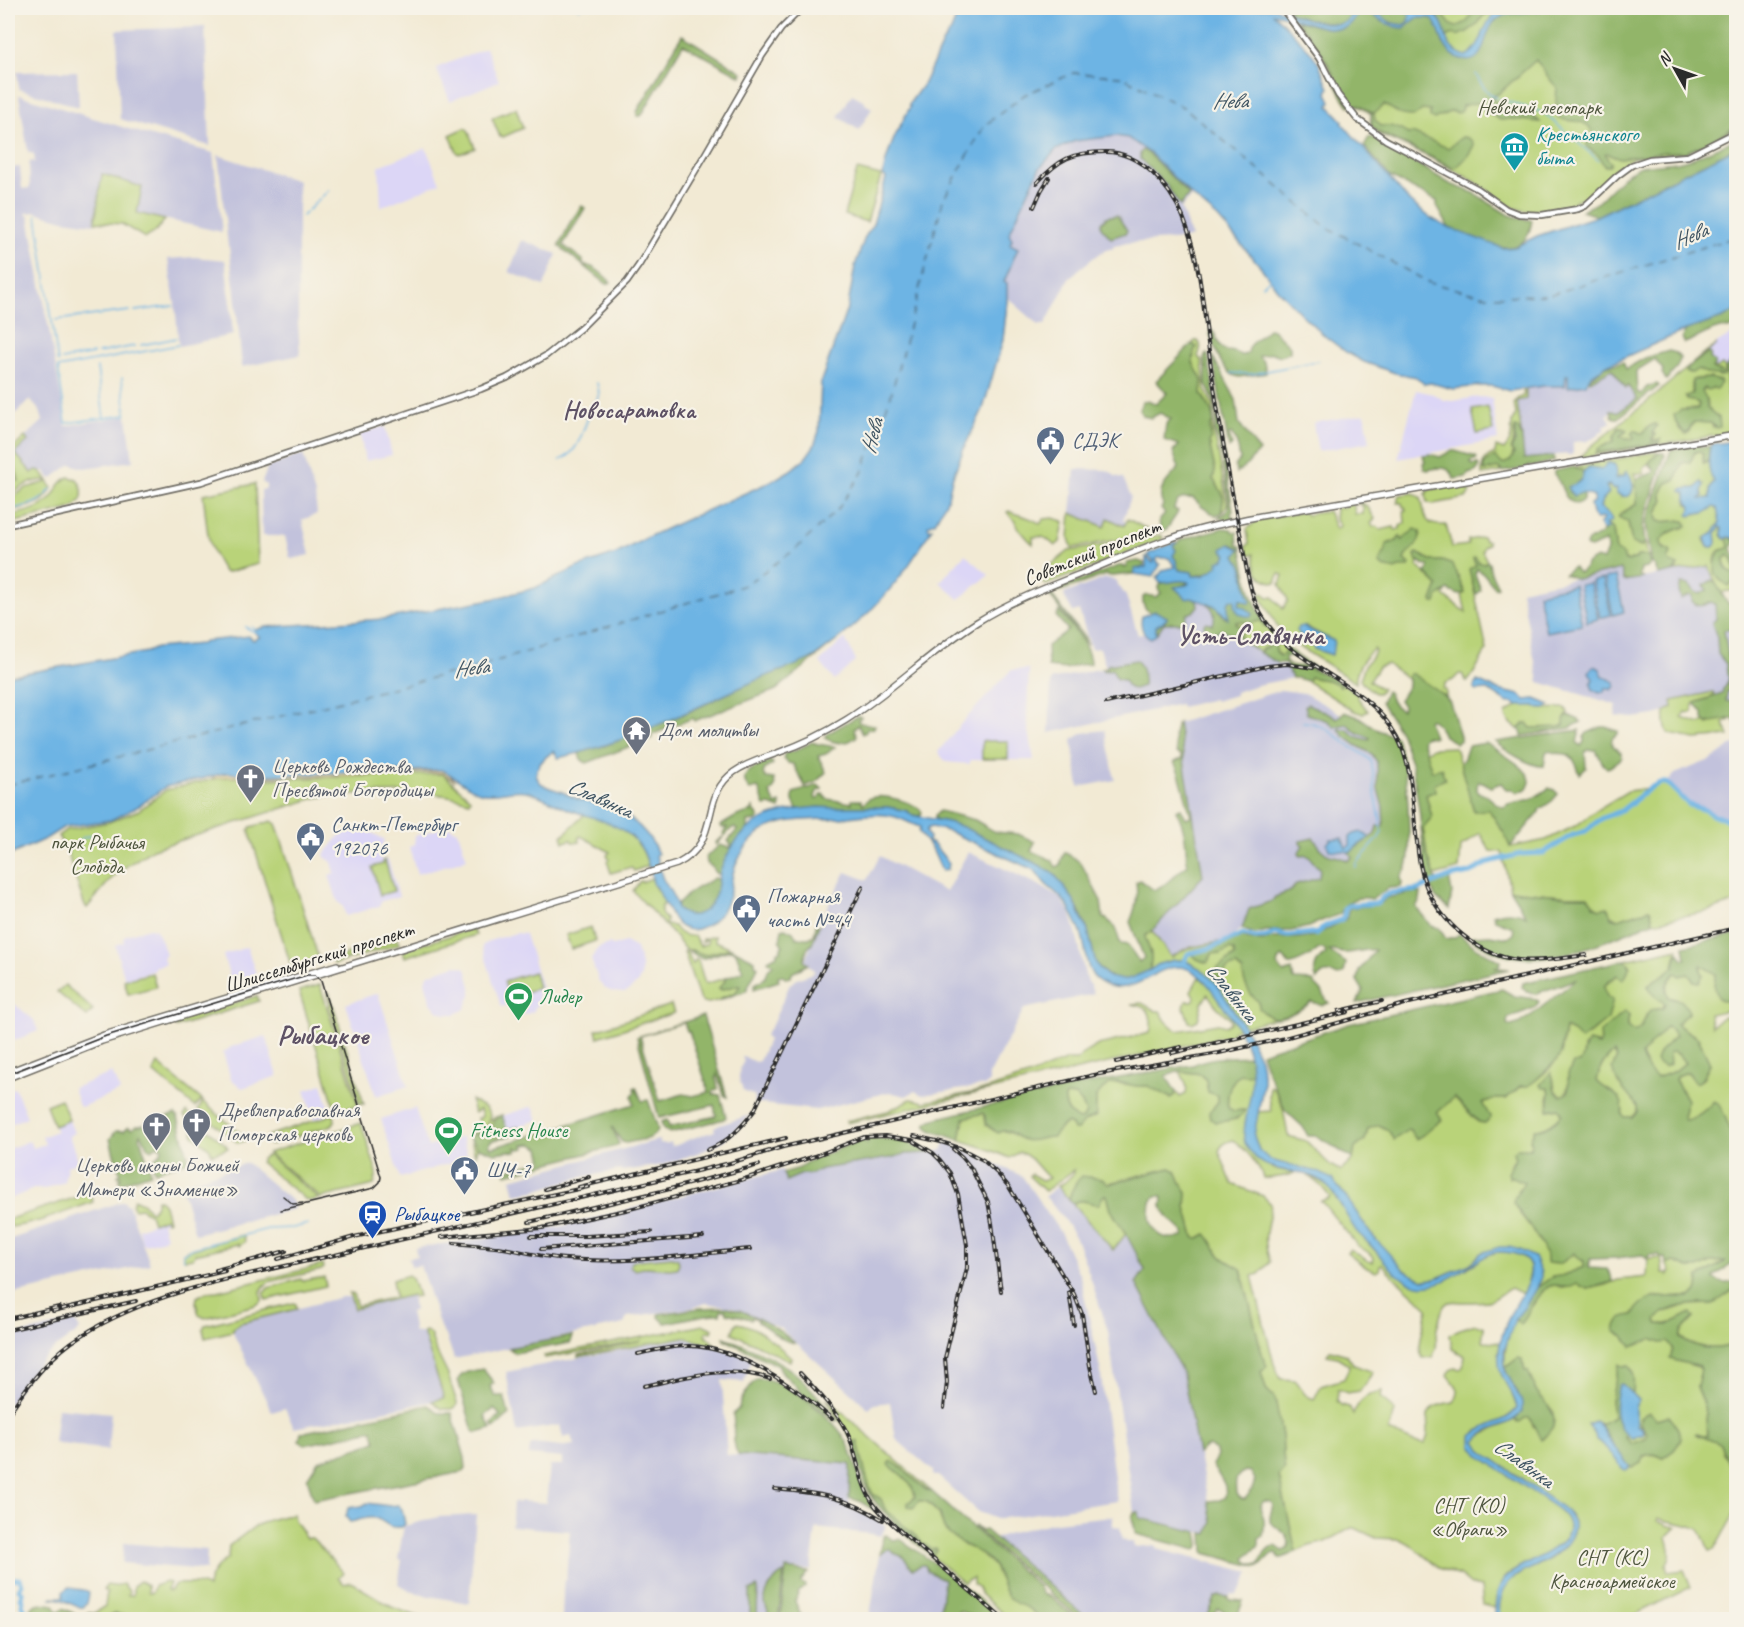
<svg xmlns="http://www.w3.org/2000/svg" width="1744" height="1627" viewBox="0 0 1744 1627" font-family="Caveat,sans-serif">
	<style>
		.built { fill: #dcd6f6 }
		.industrial { fill: #c2c2dc }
		.green { fill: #b9d379; stroke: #727f52; stroke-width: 1.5; fill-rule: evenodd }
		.forest { fill: #92b569; stroke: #5e704a; stroke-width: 1.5; fill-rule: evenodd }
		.sand { fill: #eeda9e; stroke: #8c8264; stroke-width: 1.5 }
		.water { fill: #6db4e4; stroke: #4c7088; stroke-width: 1.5 }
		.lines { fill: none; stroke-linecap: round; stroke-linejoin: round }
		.stream { stroke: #6db4e4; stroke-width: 1.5 }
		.river { stroke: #6db4e4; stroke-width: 5 }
		.ferry { stroke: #3f5462; stroke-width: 1.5; stroke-dasharray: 8 6; stroke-linecap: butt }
		.secondary-casing { stroke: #716e66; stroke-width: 8 }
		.primary-casing { stroke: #716e66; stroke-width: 8 }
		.secondary { stroke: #fff; stroke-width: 4.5 }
		.primary { stroke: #fff; stroke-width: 5 }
		.tram { stroke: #2b2b2b; stroke-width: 1.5 }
		.rail-casing { stroke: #2b2b2b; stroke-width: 4 }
		.rail { stroke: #f7f3e8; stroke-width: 1.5; stroke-dasharray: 4.5; stroke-linecap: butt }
		.labels { text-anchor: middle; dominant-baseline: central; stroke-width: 4.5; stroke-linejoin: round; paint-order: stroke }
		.park-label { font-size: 21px; fill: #4e553e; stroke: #f7f3e8 }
		.culture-label { font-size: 21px; fill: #0d838f; stroke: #f7f3e8; text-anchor: start }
		.service-label { font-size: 21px; fill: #4e5e75; stroke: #f7f3e8; text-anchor: start }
		.street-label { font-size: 21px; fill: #2b2b2b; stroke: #f7f3e8 }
		.worship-label { font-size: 21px; fill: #5b616d; stroke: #f7f3e8; text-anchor: start }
		.leisure-label { font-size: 21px; fill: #27864d; stroke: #f7f3e8; text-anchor: start }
		.transit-label { font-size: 21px; fill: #164399; stroke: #f7f3e8; text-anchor: start }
		.water-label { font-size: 22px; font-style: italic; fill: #3f5462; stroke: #f7f3e8 }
		.quarter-label { font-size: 24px; font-weight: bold; fill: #5e5265; stroke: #f7f3e8 }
		.district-label { font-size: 27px; font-weight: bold; fill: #5e5265; stroke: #f7f3e8 }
	</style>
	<rect width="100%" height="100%" fill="#f7f3e8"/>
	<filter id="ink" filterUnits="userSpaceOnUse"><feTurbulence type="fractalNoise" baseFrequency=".0167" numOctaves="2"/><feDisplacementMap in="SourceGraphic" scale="12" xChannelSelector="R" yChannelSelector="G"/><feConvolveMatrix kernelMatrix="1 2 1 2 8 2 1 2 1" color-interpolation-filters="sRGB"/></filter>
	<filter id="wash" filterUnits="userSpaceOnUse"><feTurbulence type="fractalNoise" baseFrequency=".008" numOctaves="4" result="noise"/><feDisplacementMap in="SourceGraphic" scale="24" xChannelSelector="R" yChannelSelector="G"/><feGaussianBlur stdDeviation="1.35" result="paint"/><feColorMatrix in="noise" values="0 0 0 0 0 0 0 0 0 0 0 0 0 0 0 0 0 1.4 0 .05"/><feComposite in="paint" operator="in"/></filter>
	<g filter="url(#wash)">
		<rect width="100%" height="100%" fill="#f2ead4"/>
		<g class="built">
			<path d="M486,48l13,33 -49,20 -14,-33z"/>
			<path d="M426,148l14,35 -59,24 -2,-41z"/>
			<path d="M1736,332v39l-11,4 -2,-10 -7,4 -11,-15 13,-11z"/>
			<path d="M1416,390l17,4 11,6 10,1 23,-4 15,1 6,42 -100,19z"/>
			<path d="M1365,414l5,28 -52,9 -5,-28z"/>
			<path d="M385,426l7,29 -27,6 -5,-27z"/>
			<path d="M965,554l24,21 -30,24 -19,-17z"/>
			<path d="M845,638l11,23 -22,19 -14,-18z"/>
			<path d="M1029,669l-2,50 7,41h-63l-2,4 -23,-2 -8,-10 22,-27 51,-55z"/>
			<path d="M447,826l11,5 9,28 -50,15 -8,-27 5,-2 1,-9z"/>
			<path d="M357,830h10l18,10 -7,12 1,7 9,1 11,36 -17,5 -3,5 -33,10 -3,-10 -5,-4 -9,-27 6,-2 -3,-11 -7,-5 -1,-2 17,-21z"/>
			<path d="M149,928l6,1 4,6 7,19 -3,4 2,6 -11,3 1,3 -30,9 -10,-34 9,-3 -1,-4 3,-3z"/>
			<path d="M516,933l9,1 17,54 -5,2 2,10 -6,12 -10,3 -7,-12 -15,4 -19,-61 7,-5z"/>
			<path d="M625,942l11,6 5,16v12l-4,8 -9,7 -4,2 -11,-1 -7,-3 -7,-7 -8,-23 7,-11 11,-4 4,2z"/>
			<path d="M247,947l11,33 -25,8 -10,-33z"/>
			<path d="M456,965l10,3 5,19v8l-6,14 -9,5h-11l-7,-3 -7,-8 -6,-22 4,-7z"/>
			<path d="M378,993l30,93 -32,10 -30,-92z"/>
			<path d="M12,1002l22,18 4,11 -30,12v-39z"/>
			<path d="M266,1036l12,40 -36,12 -11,-9 -8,-26 8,-6z"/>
			<path d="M112,1073l8,18 -39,16 -2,-1 -6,-18z"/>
			<path d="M322,1084l9,29 -17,6 -9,-29z"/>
			<path d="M15,1088l12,29 -19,8v-34z"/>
			<path d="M61,1099l13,34 -5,3 10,26 -12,4 -3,16 -19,7 -9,-1 -26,11 -2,-1v-49l21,-8 4,7 12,-4 -3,-7 14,-6 -10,-26z"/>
			<path d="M533,1106l5,14 -31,10 -5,-14z"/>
			<path d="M415,1108l13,39 34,-10 6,21 -68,20 -19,-59z"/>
			<path d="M165,1218l1,3 -4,2 4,14 -3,1 1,1 -19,5h-2l-5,-15z"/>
		</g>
		<g class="industrial">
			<path d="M205,27l5,119 -90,-27 -3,-89z"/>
			<path d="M77,71l2,36 -60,-18 -2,-17z"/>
			<path d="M852,94l13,7v3l7,4 -13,22 -21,-13z"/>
			<path d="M19,95l132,41 62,17 9,79 -85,-19 -35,-39 -8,50 -30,-4 -29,-8 -10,1 4,4 37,209 61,-10 6,45 -49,7 -13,-4 -20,15 -6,-8h-4l-33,25v-43l35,-32 -3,-10 -10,-11 -22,21v-253l12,-1 2,22 8,-1 -1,-24 2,-3 4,1 -1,-8 -6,-2z"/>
			<path d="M1116,136l12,2 12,7 26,24 26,27 -11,12 10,29 -6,2 -58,4 -13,3 -2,3h-5l-10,6 -19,15 -10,10 -23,45h-6l-33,-29 1,-13h-3l14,-35 -8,-4 -1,-10 30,-65 17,-19 19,-9z"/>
			<path d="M218,155l80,26v142l2,32 -58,12 -7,-75 -6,-45 -1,-1z"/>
			<path d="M522,240l35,14 -13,32 -35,-14z"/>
			<path d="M195,257l30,3 5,39 3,36 -54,11 -4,-42 -7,-45z"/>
			<path d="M1612,369l25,30 -19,13h-7l-4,3 4,7 -7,4 1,3 -17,12 -15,1v11l-2,2h-5v-1l-42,5 -7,-59 9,-2v-9l40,-7v-7h2l1,12 17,-3z"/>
			<path d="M303,454l12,41 2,19 -15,6 8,35 -18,4 -2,-1 -5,-22h-23l-1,-46 5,-1v-4l-4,-3 6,-15z"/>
			<path d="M1075,469l31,1 6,3 3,3 8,2 8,19 -8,23 3,2 -2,4 -16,-7 -3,9 -34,-15z"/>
			<path d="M1710,566l14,64 12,-1v73h-10l1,-10 -13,4 -1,-4 -41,9 2,6 -6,4 -13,4 -22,3 -18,-2 2,-11 -78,-23 -18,-92 100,-21 3,12z"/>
			<path d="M1106,578l9,2 11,16 12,39 6,-2 4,4 8,-2 7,-12h12l11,-6 1,-3 10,-8v-6l10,3 7,7 1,8 -1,7h-10l19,5 54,33v2h9l6,13 -35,7 -22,7v3l-20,6 -1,-2 -33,8 -1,-3 -131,29 2,-53 43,-10 8,-1 2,2 32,-10 -28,4 -2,3 -6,-20 -9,1 -12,-39 -6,2 -8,-14 -1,-4z"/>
			<path d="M1281,690l23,3 90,51 9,108 -154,57 -7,20 -14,10 -9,3 -32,6 -16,10 -19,-27 51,-55 -25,-153z"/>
			<path d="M1105,730l10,50 -36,7 -7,-47 11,-7z"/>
			<path d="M1736,744v77h-7l-15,-5 -9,-6 -16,-5 -22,-22 8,-9 35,-14 14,-8 7,-7z"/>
			<path d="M968,852l69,32 23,14 10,14 5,16 10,47 9,19 -70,15 -35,66v7l-5,4 -62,9 -7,-4 -9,5 -17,-4 -72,18 -64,-7 2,-7 -12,-5 -4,-12 1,-11 4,-7 -2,-3 1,-2 12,6 4,-1 9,-21 -3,-5 7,-10 18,-41 7,-5 18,-7 -10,-12 21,-50 20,-38 21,8 13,-24 66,36z"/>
			<path d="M750,1115l-16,17 -13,10 -18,9 -40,14 -33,5 -8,1 -1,-1 -44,8 -43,13 -19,3 -4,-15 143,-38 5,-1 1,3 6,1 5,-2 1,4 5,-1 13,-6 25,-8 -1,-4z"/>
			<path d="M946,1141l76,35 38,56 20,44 20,92 17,133 -120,18 -19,-7 -40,-36h-5v-5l-37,-32 -6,-37 -16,2 -5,5 -89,-81 -47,-21 -27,-4 -14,5 -65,9 -3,7 -170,35 -7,-21 -6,-8 -21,-65 -8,2 -4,-9 9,-2 -2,-8 144,-21 223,-57 5,11 15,-7h9l10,-5 69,-11 15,-4 29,-2 8,-2z"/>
			<path d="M247,1163l46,39 1,7 -99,25 -14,-50z"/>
			<path d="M1058,1186l54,64 14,-16 19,37 -9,13 47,90 29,148 -4,12 -68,-16 -1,-6h-5l-26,-181 -19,-58 -13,-35 -13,-20 -18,-22z"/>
			<path d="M124,1201l2,4 2,-1 22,60 -142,31v-55z"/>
			<path d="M411,1296l4,14 -5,2 4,21 9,-1 21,67 -150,29 -9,-20 -13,4 -38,-77 -1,-7 7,-5 102,-26h9l4,12z"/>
			<path d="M75,1321l5,9 -30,22 -10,10 -18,22 -14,22v-69z"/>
			<path d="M684,1338l68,19 -8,25 -22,-2 5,75 124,9 -2,44 22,9 15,9 -5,10 -9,-2 -56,-6 -5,42 -25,-1 -7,50h-217l1,-25 1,-13 2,-1 4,-49 -59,-5 1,-6 1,-18 6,1v-2l27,2 4,-38h13v-7l-34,-3 1,-8 3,-3 26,3 15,-2 -3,-9 -8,2 -3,-13 -43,7 -11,-60z"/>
			<path d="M58,1408l53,5 -3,37 -54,-7z"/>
			<path d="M476,1515l-7,88 -51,-9 -20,-10 4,-24 -4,-1 6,-33 35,-9z"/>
			<path d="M1112,1516l1,10 7,1 2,13h3l1,2h7l1,5 22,-2v4l94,23 -6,13 -7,10 -6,-1 -2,3 -10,-1 -4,2 -9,21h-118l-94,-81 22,-7 40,-9z"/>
			<path d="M124,1543l83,7 -1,20 -84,-7z"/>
			<path d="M887,1548l3,1 3,4 7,2 6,5 19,5 2,6 17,8 -5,40 -70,1 11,-66z"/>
		</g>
		<g class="green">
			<path d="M1286,8h450v120l-28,16 -22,9 -53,5 -19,11 -21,24 -21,10 -26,7 -21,1 -13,-4 -38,-26 -45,-24 -49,-22 -10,-9 1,-12c-7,-5 -14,-11 -22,-8 -13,-16 -17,-36 -29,-53 -10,-16 -24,-29 -34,-45z"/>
			<path d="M516,108l7,20 -20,9h-3l-8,-19z"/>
			<path d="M465,128l3,2 7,18 -16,6 -2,-2 -7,-17z"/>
			<path d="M857,170l24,6 -14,46 -23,-7z"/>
			<path d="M102,174l40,13 -5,26 28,7 -11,13 -9,5 -23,-14 -27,-2z"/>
			<path d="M1195,341h3c5,6 1,10 0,16l4,3 3,30 8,15 1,9 -1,18 4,14 10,57 -1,5 -5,5c4,-20 3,-18 -8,-34l2,-9 -6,-28 2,-7 -2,-30 -8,-11c3,-16 -8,-22 -8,-35 -1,-6 1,-10 -1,-15z"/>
			<path d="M1717,345l-12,9 1,1h-3l-15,13c9,1 24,4 32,8l1,-4 -9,-3 2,-3 2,3 6,-4 3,3v6h2l3,30 6,-2v-6v36l-156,26 9,-10 64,-51 48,-41zM1710,378l10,3 -7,7h-8l-3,3 5,17 9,8 -3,11 -2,-4 -17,-1 -7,12 -7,-4 -4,-7 5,-13 17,-1 1,-3 -2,-4 -4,-2 -1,-6 3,-15zM1655,424l-3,9 3,1 -1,4h-2v3l6,-2v5l-62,9 3,-5 15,-7v-5l5,-8h5l1,5 -4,2 -1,2 14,2 1,-2 -3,-3 5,-3 1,2 4,1 6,-7z"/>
			<path d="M1523,391h3v8l-9,2 5,37 -2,-6 -6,-1c0,6 0,8 -1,14 -2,12 4,16 -12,19l-9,-6 -4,4 -3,9 14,-3 3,4 -20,3c-1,-10 3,-20 13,-21l1,-7 8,3 5,-7 2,-6 1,-15 4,-8 -2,-10 3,-5 7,-4z"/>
			<path d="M1488,407l5,24 -16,3 -5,-24z"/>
			<path d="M25,437l3,4 -13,12 17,20 4,-3 5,1 11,16c-6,19 -28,20 -44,24v-10l18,-13 21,-6 -1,-2c-18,1 -27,7 -38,19v-11h3l-1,-3 6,-5 3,1 -7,-28 -1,7 6,18 -7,6 -2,-2v-29z"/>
			<path d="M1700,450l3,5v8h2l3,-2 6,20 -4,8 1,7 -3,3h-8l3,-3 -1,-5 2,-6 -3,-3 -5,6 -13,1 3,4 1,10 5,4 -1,3 2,3 7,1 14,-7 3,1 3,15 -8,11 -8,6 4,7h5l4,-4 -1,-10 4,-6 2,1v7l6,5 1,6 -2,3c-4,0 -7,0 -9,3 -5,7 -3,23 3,29 3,2 6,2 9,4l6,-9c-7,-5 -12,-8 -12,-17l4,-4 5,4 2,10h1v21l-13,2 1,7c-7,-11 -11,-21 -15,-33l-37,6 5,-3 -2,-4 -5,-1 -3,-5 4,-5 -1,-3c-6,-3 -13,-6 -7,-14l15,-9h6l-4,-8 -12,2 -10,-1 -1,-8 7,-14 -3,-5 5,-11 10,-4 6,-16 10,-4 1,-5z"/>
			<path d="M1655,452l4,1c-6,4 -9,10 -15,14v7l-10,-1 3,8v23l-17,10v5l8,3 4,21 6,3h4l3,-4 3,14h-8l-12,6 -12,-11 -3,-21 -9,-5 6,-5 -1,-5 -9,-8 5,-11 1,-10 11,2 4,9 4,-22 -2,2 -4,-1 -1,4 -4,-2 3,-5 -3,-9 -12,5 -13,-2 -6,5v-1l-9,-4z"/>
			<path d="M69,477l8,2c9,13 7,24 -8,30l-58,14 -1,-2 -2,1v-6c13,-3 32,-6 42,-17 7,-7 8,-17 19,-22z"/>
			<path d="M255,484l3,80 -33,9c-21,-29 -17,-47 -22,-79z"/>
			<path d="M1465,484l5,8 -4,6 -33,6 -6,-2 -1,-8 3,-4z"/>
			<path d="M1413,493l8,5c5,19 2,29 25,27l6,22 16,-2v-5l14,-3 3,4h3v3l-4,2 -2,5 5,10 -2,2h-6l-6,-5 3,7 -6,7 17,78c-8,10 -11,23 -20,32l-5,-8h-3l-6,6 -8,3 -2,6 3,1v7l-35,-24 -3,6 -21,-15 -9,3 -9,14 13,8 -3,4h-4l-13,-10 -2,-4 5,-14 10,-13 -1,-3c-9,7 -20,22 -18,34l-69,-44 -10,-13 -17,-31 2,-3 6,5h5l10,12 5,-9 -8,-16 3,-9 -4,-1 -3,9c-19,-4 -20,-11 -22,-29l-6,1 -2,-9 3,-2 -2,-15 7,-6 1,-3 48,-8 3,3 22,-4 8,18 4,-3 -5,-7 1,-11 9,-1 1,-2 5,-1 3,2 1,8h8v-8l-4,-2h-3l4,-2 7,4 8,13 -4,4 2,4 4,-1 4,4 13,-3 1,3 5,-1v-3l5,-3 -1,-12h2l-1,-4h-2l-1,-4h-4v-6l2,-2zM1413,531l8,3 -3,8 -13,15 -1,3 -25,3 10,-20 8,-2 3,-5 2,5zM1417,553l15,8h10l11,4 12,28 -3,2 4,17 -22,-16 2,-4 -6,2 -8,7 6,-15 -21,-20 1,-3 -3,-8zM1306,627l26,13v15l-18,-6z"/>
			<path d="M1009,511c11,6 22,5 31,13l4,-5 9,-1 10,3 1,2 -4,19 -5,4c-8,-7 -11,-11 -22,-9v7c-6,-5 -9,-10 -14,-15 -6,-6 0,-3 -5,-9 -2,-3 -5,-5 -7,-8z"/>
			<path d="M1071,513l34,14 3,-9 16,8 4,-7 26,14 -82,15 -3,-10z"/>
			<path d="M1161,535l2,3 -4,3 -113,44 -4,-3 2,-11 25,-20z"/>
			<path d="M1240,621l9,2 7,-2h5l3,5h3l10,13 11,10h-2l-3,6 -3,1 -4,-5 -1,-9 -2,-1 -5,6 -7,3 -1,3 -20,-14 1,-2 -1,-5 6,-5 -9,-2 -1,-3z"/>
			<path d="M1310,677c13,4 17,0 30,9l3,-2 15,11v3l10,13 -5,3 -9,-3 -47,-30z"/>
			<path d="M1713,692l1,4 -20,7 -1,8 -4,2 -3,-1 -4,6 18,6 5,-3 3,3 10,-4 15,-2 -9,5 5,13 -34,3 -26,-5c-4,-5 -5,-16 -4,-22l8,-5 -1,-6z"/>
			<path d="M1522,705l13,1 4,3 26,-1 3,4c0,5 -4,7 -4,13 -11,6 -30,4 -43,2l-3,2c-6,-5 -13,-8 -12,-16l11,-7z"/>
			<rect x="982" y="741" width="26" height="18"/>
			<path d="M1455,747l19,64 15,-2 15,24 7,14 35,-7 31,-15 21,-16 30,-18 22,-3 10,-5h7l22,22 16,5 9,6 15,5h7v81l-31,10 -52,10 -3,-13 -32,10 -24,-13 -7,-10h-18l-59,-6 -8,-38 -12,-1 -10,-18 -19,14 -2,22 -25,7 -7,-22 -4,-26 9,-11 -6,-22 7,-11 7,-16 -8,4 -7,-20 7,-4z"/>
			<path d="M443,774l27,24 -1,3c-31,-10 -61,-9 -93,-8 -21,1 -41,1 -61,5l-162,51 -25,16 -18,15 -23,28 -3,-4 -17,-53 -9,-15 8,-6 43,-8 30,-12 27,-20 61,-14 37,3z"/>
			<path d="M585,814c17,4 42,15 53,30 5,6 8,14 10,22l-14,5 -3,-4 -20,6 -4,-12 2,-2 -2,-4 3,-3 -29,-16 -2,1 1,5h-8l-1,-2 -7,2 -2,-6z"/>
			<path d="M272,821l4,3 3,8 40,128 -27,9 -43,-139 2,-3z"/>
			<path d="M385,860l9,31 -14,4 -8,-28 11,-3v-3z"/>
			<path d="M652,878l2,8 12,18 -4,1c-2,8 -2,9 4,14v6l8,1c5,9 11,10 20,10l6,10 6,-2 2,-2 -1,-3 -5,3v-3l13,-3v5l16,7 -26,7 -13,-5h-7l-7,-10 -45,-49 7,-10 2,1z"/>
			<path d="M591,927l4,14 -24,8 -5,-14z"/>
			<path d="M472,929l4,6 -71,22 -2,-7z"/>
			<path d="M1152,931l19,26 16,-9 32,-6 -9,4 -20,5 -6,9c-12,-1 -24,3 -34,10v-19l-4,-6 -1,-9z"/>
			<path d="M398,939l1,5 -65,20 -2,-5z"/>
			<path d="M1678,948l-4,19 -26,19 13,15 4,2 -2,5 -17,7c-2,9 -4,14 -12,17l-7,-4 2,-12 -29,22 1,4 -2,3 -10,-3 -5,5 -1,12 -15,26 -2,9 -5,2c-11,-6 -4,-15 -10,-23l-3,15 2,4 -2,7 2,11 9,-2 3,6c-6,8 -17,15 -27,15l-5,11 2,3 -2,5 -15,6v5l-2,3h-2l-2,17v-4l15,7 -1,3 -5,6 2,23 10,12 17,28 -1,7 2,2 12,1 14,-11 6,7 4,1v6l-23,9 -9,1 -14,10 3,-14 -21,-23 -39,3 -11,11 -35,15 -12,1 -9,-4 -16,-11 -28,-32 -31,-46 -69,-27 -6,-4 -5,-6 -5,-14 3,-24 14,-1 -2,-15 1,-10 4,2 9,20 5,28 18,5 24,24 11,6 12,-12 1,-11 11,-8 3,-11 11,-4 9,5 21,-1 7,10 26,-19 -5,-7 17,-16 24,25 7,1 -3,-20 11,-4h13l15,-13c13,-1 35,-21 40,-34 2,-7 3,-16 4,-24l8,4 16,3c26,-23 23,-17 15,-49l26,-21 -5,-5z"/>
			<path d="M1230,949l4,2 1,4 -17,13 18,-2 7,6 9,24 8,6 5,12 10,4 -31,9c-19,-29 -27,-49 -58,-67l4,-6 20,2 3,-3 7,1z"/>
			<path d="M684,952h3l6,12 3,-5 2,1 7,24 20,-6v3l-6,7 2,2 17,-5 2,1c-3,8 -11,10 -19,12l-1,2 -11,3 -6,-1 -4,-4z"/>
			<path d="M1701,964l16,10 1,24 7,3 6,-2 5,-7v17l-27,5 3,12 12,-10 2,1 2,11 8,2v114l-12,-30 -10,-13c-8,9 -18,18 -30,20l-1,-4 4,-17 -12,-21 1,-3 12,-4 8,11 7,-4 7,-15 -12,-26 -22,-14 13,-12 -13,-14h-6c-8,-9 -1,-18 6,-25l12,1 6,7 7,-11z"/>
			<path d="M534,972l4,16 -29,9 -5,-16z"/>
			<path d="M152,973l4,14 -28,7 -4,-14z"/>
			<path d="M1199,977l11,9 30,42 -8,3v2l-2,2 -383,88 -1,-2 42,-10 23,-12 14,3 56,-11 50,-16 36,-15h10l3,-2 1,-3 17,-10 52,-12c2,-7 2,-20 -5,-24 -3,-3 -10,-4 -14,-5l11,-1 14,8h4l6,10 11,10 41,-7 7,2 5,-3 1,-3 -16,-15 -7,-11 -6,9 -4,17 -6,3 -3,-1 -5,-15 2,-6h7l2,-3 -4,-7z"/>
			<path d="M65,985l28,25 -6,7 -30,-25z"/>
			<path d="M320,985l38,120 -22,6 -37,-120z"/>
			<path d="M329,992l35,112h-4l-31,-99 1,-1 -3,-11z"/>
			<path d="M257,996l2,5 -83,26 -2,-6z"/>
			<path d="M671,1005l3,8 -76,24 -2,-7z"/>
			<path d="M1666,1027l5,2 5,7 -3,4 -5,15 1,-2 5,-1 5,3 6,8 -10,8 -18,7 -5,-2 -12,-21z"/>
			<path d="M1614,1053l3,5 -3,5 23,43v6l-4,5h-8l-3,-2 1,-6 -26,-28c2,-12 6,-22 17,-28z"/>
			<path d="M158,1064l44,36 -7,7 -42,-35z"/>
			<path d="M1180,1071l21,3 5,6 2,12 9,3v8l-8,10 6,9 22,-3 6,-9 -10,1 -5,-3c-2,-13 2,-26 12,-34l7,1 5,-2v16l-8,51 28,28 22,5c-5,3 -26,6 -31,5 -3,-13 -19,-30 -30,-38 -6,2 -12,4 -14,11l13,33 31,12 8,8c-3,26 -10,30 -1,58l-11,12 -7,2 22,88 7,15 14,1c9,8 5,15 19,19l7,-13 23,-7 6,-14 -13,-8 -10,-2 3,-5 17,5 7,10 19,7 -13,19 -13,2 -9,-4 -1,12 4,4 8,2 4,8c6,-16 13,-20 29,-24l-1,6 14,14 -6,20 25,11 10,2c13,-17 -14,-36 30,-42 8,-12 3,-16 -6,-27l2,-5 5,-2 5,1 3,-2 2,-11 -13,-7 -2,-14c5,-5 18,-9 26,-11l8,3 -2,14 15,1 3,2 -2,10 19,54c-7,11 -28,17 -41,24l-4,14c14,11 28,24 43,34 12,9 47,28 52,39 15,27 -50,45 -62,58 -7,9 -9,20 -10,31l-12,-3 -2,-18 -10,-2 -11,-9 -21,-8 -28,-23 -11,-6 -24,-1 -21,-10h-4l-25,14 -17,4 -13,6 -17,-76 5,-7 -2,-33 -7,-37 -9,-10 -5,-17 6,-6 -4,-8 -22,-89c-7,-5 -15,-7 -21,-14 -6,-7 -8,-15 -14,-21l-9,5 -3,-2 -8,-30 1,-15 -6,-9 -5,-12 -6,-3 -99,24 -2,8 -11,-14 7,-4 9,-9v-3l-29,21 -16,-15 2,-2 12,7 6,-3c-11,-9 -16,-22 -30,-26l-9,6 -25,-10 -25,-8 4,-22 20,-5 1,3 1,8 8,7c19,-3 21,9 36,9 3,0 25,-6 27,-8 5,-3 4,-7 10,-9l10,7 8,-9 11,-5v-19l12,-13c10,-2 16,0 25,1 7,2 14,-1 20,3 7,3 11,8 18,10l4,-3 1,-3 4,5 6,-3c2,-10 -2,-14 -6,-23z"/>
			<path d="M1067,1095l8,1 7,7 4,10 -3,6 -4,2c-10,-6 -15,-13 -14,-24z"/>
			<path d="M61,1099l8,21 -15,6 -8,-21z"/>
			<path d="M471,1100l15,8 4,7 -5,16 5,-13h1l2,3v-3l9,-3 -6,4 -8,12 -9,-1 -2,3 4,4 -8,-3 -2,3 7,8 -3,10 -5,-20 1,-3 8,-4 2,-3h-2l-2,-7 2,1 3,-3 -2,-7 -5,4 -2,-3z"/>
			<path d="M203,1102l43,36 1,2 -9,3 -40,-33z"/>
			<path d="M187,1112l38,32 3,4 -16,6 -2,-5 -17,-14v-3l5,-5 -14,-11z"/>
			<path d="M334,1114l1,7 -3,4 -62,20 -3,-9z"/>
			<path d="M361,1123l16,50 -3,12 -4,1 -49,12 -53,-45z"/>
			<path d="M268,1155l51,44 -12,2 -47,-39 2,-3z"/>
			<path d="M1308,1176l18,8 14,20 18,28 37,40 31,13c13,-5 27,-10 40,-16 8,-5 15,-12 24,-15 8,-3 15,-3 23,-1 26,7 17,23 10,41l-12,-6c-7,3 -13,10 -20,12 -6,2 -21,2 -28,2 -7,0 -16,-3 -20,6 -2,5 -7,22 -7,27 1,10 1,13 -4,22l-9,1c-8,-12 3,-36 5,-50l-33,-30 -13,-14 -2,1 -1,5 -3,2 -9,-4 -20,-15 3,-4 18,12 5,1 1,-4 -2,-3 -15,-10 -36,-44 7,-2 2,-2 -9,-11z"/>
			<path d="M90,1193l3,9c-26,9 -53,21 -82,25l-2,-8z"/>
			<path d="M1104,1194l3,1 4,15 15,24 -13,16 -40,-46c5,-6 11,-3 18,-1z"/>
			<path d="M134,1199l10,5 6,7 3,-1v-2l2,-1 2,-8h2l5,6 4,15 -2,1 -1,-3 -12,5 -3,-9 -9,-6 -7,1 -2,-5z"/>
			<path d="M242,1235l2,1 1,6 -6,4 -1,-2 -43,10 -2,4 -8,1 -1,-1 -1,-4 3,-3z"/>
			<path d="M672,1257l6,2 1,4 -2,5 -8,1 -22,-2 -12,3 -5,-4 1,-4 7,-2z"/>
			<path d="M1661,1258l2,15h5v3l2,-4 -4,-9 9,-1 14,6h9l13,-6 17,-1 -29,16c-1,9 1,17 -9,20h-35l-20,14 -16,23 5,2 4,7 11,1 12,-5 5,2 12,1 5,6 -2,11 28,8 2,3 -4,17 9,26 1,24 -10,-4 23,11 3,10 8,9 1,6 4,5v37l-22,39 -4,1c-5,-7 -6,-17 -12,-22 -10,-7 -28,-5 -40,-11l-1,3 12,5 8,1 -10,10c3,10 6,19 -1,28l2,7 16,-2 7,17 -59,29 -9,3h-123c-7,-53 38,-43 63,-71 6,-6 8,-18 11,-26l-4,-8 -53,-39 -36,-24 -5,-10 4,-5 34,-16 3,2 8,-5h5l3,10h20v-16l-18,-21 -3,-12 -7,-7 -3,-12 -4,-1 -13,10c-1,-18 2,-33 10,-49l5,5 2,-1 8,-14 16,-22 9,-2 8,3 14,-4 11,5 17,-4 13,-5 29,-3 1,-18zM1620,1365l4,2 5,-1 3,4 1,24 5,5c-1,3 -4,6 -4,11 -1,5 3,10 3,15l5,3 2,5 -1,2h-5l-5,4 -5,-4 -3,2 6,7 15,-5 1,-6 -7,-9v-6l5,-4 6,-1 4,6 14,-3 9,13 2,13 -6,8 -11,8c-15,-8 -20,-2 -31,10l-3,-2 -1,3c-13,-6 -22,-26 -32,-30l-1,-5 -7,-10 6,-3 7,3 12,-7 -2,-17z"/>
			<path d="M323,1265l1,3 -3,2 -52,12 -4,3 -4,6 1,10 -6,4 -51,13 -6,-3 -3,-12 1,-6 9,-5 11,-1z"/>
			<path d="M408,1275l4,3 6,18 -5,1 -1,-2 -58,14 -5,-16 4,1 4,12 38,-9 -3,-17z"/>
			<path d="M324,1277l2,9 -60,14 -2,-7 4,-5 33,-9 1,2z"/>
			<path d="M1735,1289h1v54c-19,9 -38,6 -56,-6l2,-6 12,-13c-16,-3 -18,8 -36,6l-2,-3 3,-6 6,-3 22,-7 26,-1z"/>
			<path d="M294,1303l2,1 1,5 -57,14 -7,5v3l-28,7 -2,-9 2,-4z"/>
			<path d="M736,1323c22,2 39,21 55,34l-1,4 -58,-28z"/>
			<path d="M704,1325l9,4 -1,3 -5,-1 -2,3 10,11v1l-31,-9 -106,20 1,-2 63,-14 -97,17 -1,-2z"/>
			<path d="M426,1331l4,3 6,17 12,24 9,28 -1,4 -4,2h-10l-10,-8 12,-3 -21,-66z"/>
			<path d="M826,1398l105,93 -5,-1 -26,-23 -9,-6 -2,4c11,9 25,17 26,32l-7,6 2,4 4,1 4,-7c13,-2 13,8 21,13l5,15 21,17 9,3 19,16 14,30 8,7 9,3 8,6 7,8h-30l-29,-25 -2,-6 -5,-4v-6l-6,2 -3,3 -64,-53 -28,-32 -7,-14 -13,-44z"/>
			<path d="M293,1514l1,6 12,18h6l32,35 -6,4 6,7 7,-2 41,25 32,12 -221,1 -18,-3 -12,2 -28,1 -31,-6 -11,5 -9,-6 11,-7 2,-14 -4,-2 4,-5 6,1 10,-2 6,7 -1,4h5v-9l7,-5 7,4 1,8h4l2,-7 12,-4 4,1 -3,7 3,1 5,-7c10,0 25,-2 33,4 1,-13 10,-23 20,-30l1,-12 25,-19 14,-7z"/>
		</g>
		<g class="forest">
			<path d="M1289,8h64c-1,4 -2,10 -6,13 -10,8 -44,-4 -56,-7z"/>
			<path d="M1370,8h32l8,7 -1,7 -5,3c-15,0 -23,-9 -34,-17z"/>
			<path d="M1409,8h29l13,17 5,2 11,-5 4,-7 -1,-4 -7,-3h36l-16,8 -6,9 -10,7 -10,4 -3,-2 -9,3c-1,-10 -6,-25 -19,-25 -7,-1 -11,1 -17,-4z"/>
			<path d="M1548,8h188v118l-27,16 -23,10h-21l-45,6 -14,-5 -1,2 6,8 -2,3h-5l-5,-10 -12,-9v-4l5,-12c-9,-14 -22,-8 -34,-13l-2,-18 1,-13 -5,-5 -16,-22 -38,34 -5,2v4c15,10 35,9 47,22l-28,-3 -12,1 -7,-5 -8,-3 -5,-9c-5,-1 -12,2 -18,3l-1,6 -7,1 -2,-2 -18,8 -4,-2v-6l-8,-1 -7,6c-6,0 -14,0 -19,-4 -5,-3 -6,-5 -12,-7l-10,8 1,7 6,6c10,-2 19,3 27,8l4,-1 36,15 14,-11c6,0 10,2 12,8 -4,9 -12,19 -20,23l-74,-35 -8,-7 -1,-12 3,-1c-9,-2 -14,-11 -25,-8l-8,-11 -9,-23 -10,-17 -25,-34c17,5 39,14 54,3 5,-5 7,-11 14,-14l18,13 21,6 13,-10h14l6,5 6,20 18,16 18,-4c5,-9 6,-19 11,-28 12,-21 40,-12 58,-19z"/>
			<path d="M682,35l60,37 -1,4 -58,-32 -42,72h-4v-4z"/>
			<path d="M1369,137l6,1 75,46 24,9 33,21 15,5 10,1c-6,49 -55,19 -83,8l-12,-22v-5l-47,-24 -26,-31z"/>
			<path d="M1736,139v9l-123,60 -16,8 -15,-5 16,-9 28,-28 14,-8 37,-4 16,-4z"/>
			<path d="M1143,150l6,4 40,41 -9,11 -13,-20 -27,-27v-6z"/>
			<path d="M582,206l3,2 -22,37 20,15v5c11,0 20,10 28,17l-4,2 -48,-38 12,-25z"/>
			<path d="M1117,215l10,15 -1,3 -15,5 -10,-11v-5l4,-2 1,-3z"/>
			<path d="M1736,311l-1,15 -6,3c-14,-5 -31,11 -45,14l-2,-6 4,-7 37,-12z"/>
			<path d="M1268,329l5,1 17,16v6l-9,4 -9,-3 -13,3v1l5,5 2,11 -27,4c-17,-2 -24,-29 -29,-43v-3l4,1c2,6 5,15 10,18 5,3 5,0 10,2 7,3 7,5 14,1l2,-8z"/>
			<path d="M1192,344l5,3 -3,4 -1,12 9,17 -1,14 12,19v9l-3,5 1,11 -2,4 6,28 -2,9c11,16 12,14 8,34l-6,2 -13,-8 -9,-9c-10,0 -17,0 -19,11l4,2 -1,3 -10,15 -6,3 -2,-11 6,-7 -4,-5 2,-4c-8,-15 6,-26 16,-37l-6,-16 6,-7 -15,-5 2,-16 5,-5 -11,-6 -9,5 -8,-2 -4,-6 3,-8 6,-2 8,4 11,-11 -11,-12z"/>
			<path d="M1669,351l7,2 4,5c-1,9 -8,16 -14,22l-4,-7 1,-3 -8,-11 -19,12 1,21 4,2 6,-7 10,-3 2,2 -41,32h-4l-2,-2 -1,-5 7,1 19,-13 -9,-13 -2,2 -14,-19 -22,12 -1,-2 17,-13 17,-4 3,7 19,-11z"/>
			<path d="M1709,353l2,1 -1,4 5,5 -3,6 11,4v3l-15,-2 -10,-5 -6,4h-5l-1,-2c6,-8 15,-13 23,-18z"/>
			<path d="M1206,354l2,1 25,156 -2,2 1,4h2l1,2 -7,2 -11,-4c8,-3 12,-4 12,-14l-9,-58 -5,-13 2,-17 -2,-11 -9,-20v-16l-2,-9z"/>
			<path d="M1212,355l24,45 3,23 20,28 -14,16 -9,6 -1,-7 5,-6c-1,-9 -3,-21 -9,-27l-2,2 3,10 -3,3z"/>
			<path d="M1734,357h2v45l-1,3 -3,1c-6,-11 -5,-27 -6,-39l8,-8z"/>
			<path d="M1710,378l10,3 1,2 -5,6 -3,-1 -5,2 -3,-2 -3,3 4,7 1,10 12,10 1,9 -4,1 -5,-5 -17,-1 -3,3 -2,6 -4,3 -9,-11 -2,-8 7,-5 17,-1 1,-5 -2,-2 -10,-2 -2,-4 7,-2v-14z"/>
			<path d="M1655,424l2,2 -5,7 4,2 -4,3v3h3l6,-2 -1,4 -64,10 3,-5 15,-7v-5l5,-8 7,1 1,2 -6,4 -1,2 14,2v-2l-2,-3 3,-4 7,4 6,-7z"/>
			<path d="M1515,427l3,1 4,10 2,21 30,-3v5l-22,6 -3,-1 -1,2 -26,4 -3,-4 -14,3 -2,-2 2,-6 7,-5 4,-1 6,7c7,-2 10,-3 12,-10l-3,-5 4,-7z"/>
			<path d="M1694,445l11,2 5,-1 -2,15 -4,2 -1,-8 -3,-4 -5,1 -5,10 -8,1 -7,18c-9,-1 -11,6 -14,13l3,5 -7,14 1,8c9,2 18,-2 27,0l2,5 -17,6 -9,8 1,8 8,3 1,3 -3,5c1,6 5,4 10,7l-6,6 -14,3 -3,-10 -3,-1 -6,-40 25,-74z"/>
			<path d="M1451,451h4l21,6 1,2 -6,2v3l3,1 4,-1 1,4 -4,4 -7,2 -2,3 -12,2c-4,-15 -15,-11 -27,-9l-3,-2 -1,-5 2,-1 -2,-7 7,-1 10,3z"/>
			<path d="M1659,453h5l1,2 -20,63 -2,9 2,15 -4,5 -9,-4 -4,-21 -10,-5 4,-4 15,-9 -1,-25 17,-6 2,-3 -6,-6 4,-7z"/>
			<path d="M1574,467l9,4v6l-13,13v2l15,1 -2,7 -6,4c-16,-4 -13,-19 -23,-30v-3z"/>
			<path d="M1608,526l4,2 1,2 3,21 6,2 3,8 3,1 5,-3h3l1,-3h11l2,9 -3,3 -6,1 -2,6 4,3 -19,3 -3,-12 -44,10 -13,-5 8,-7 7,6 6,-5 1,-4 10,-6 7,2 4,-10 -1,-9 -15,7 -4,-1 -1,-2 2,-4 12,-6z"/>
			<path d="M1223,528l8,1 2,3h4l1,13 3,1 1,4c5,30 9,49 25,76h-3l-3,-5c-5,0 -6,2 -11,2 -5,0 -8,-3 -14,-1l1,3 9,2 5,-1 -3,5 -8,1 1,5 -1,2 -17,-9 -15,4 -4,-4v-6l3,-2 6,3c3,-11 1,-15 -6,-22l10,4 8,11 3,-15 3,-4h5l-1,3 12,9 -8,-6 1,-6 10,4 1,-2 -4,-11 -4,-22 -7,-13 4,-6c-7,-6 -11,-6 -17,0l4,6c-9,13 -18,20 -34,21l-1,-4 -13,-2 -7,-14 4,-6 -3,-4 7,-6z"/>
			<path d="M1415,529l5,2c2,12 -9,18 -15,26l-1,3 6,4 -1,3h-10l-4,3 -12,-3 -4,-4 6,-11 2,-8 10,-3 3,-5 2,4z"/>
			<path d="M1729,537l6,3 -3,7 1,6 3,2v14h-1l-3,-11 -4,-3 -4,4c0,9 4,12 12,16l-1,4 -6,7c-3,-2 -6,-4 -9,-6 -8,-7 -5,-20 -1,-29l9,-3 1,-2 -2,-7z"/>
			<path d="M1417,553l15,8h10l11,4 12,28 -6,2 -11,-5 -10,6 -2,7h-3l-1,-2 6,-15 -13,-14 3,-1 1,-5 -6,-1 -3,-4 -2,2 -3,-8z"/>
			<path d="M1475,557l4,6h6l2,-2 2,2 2,10 7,14 -3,1 -11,-14 -7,-5 -2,5 6,16 -4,4 -2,-2 -6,-23 7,-4 -3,-7z"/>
			<path d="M1138,561l6,2 -1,5 -7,1 -3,5 -21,2 -6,-1 -55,19 35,46 1,5 -40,-53 72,-26h4l1,2 3,-1 -1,-4z"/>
			<path d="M1178,580l10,2 1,1 -14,5 11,10h5l6,2 1,6 -5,6 -6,2 -3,9h-20l-7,10 -1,-7 9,-5 2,-4c-12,-4 -26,-3 -24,-20l4,-2 9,2 5,-4 -3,-4 3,-6z"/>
			<path d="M1712,580c13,11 6,19 24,28v21l-12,1 9,54 -6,8 -1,9 10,1v22l-3,-6 -26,5 -4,-4v-6l-8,-10 27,-9 1,-5 3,-3 3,-8 -2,-4 -1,-10 -8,-10 -1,-16 -5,-15 4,-4 -1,-15 -4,-2c-7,4 -13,6 -19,-1v-5l-2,-1 -9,4 -2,-8 2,-7 8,1 6,7 5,2 7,-4 -3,-5z"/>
			<path d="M1059,611c11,15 31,34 31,53l-12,1 -12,4 -18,-2 -1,-21 21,-16 -12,-14z"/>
			<path d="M837,640l-61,50 -82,31 -1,-3 -42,17 1,3 -65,25c-5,-2 -7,-4 -8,-10l9,-4 16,-3 36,-14 51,-21 69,-33 53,-20z"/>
			<path d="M1273,641l2,1 1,9 3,5 4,-1 3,-6h2l28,20 -15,-5 1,-2 -7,-6h-9l-1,4 2,3h-10l-17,-10 3,-5 5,-1z"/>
			<path d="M1136,660c7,6 8,16 7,26l-9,3 -5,-1 -5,-8 -7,-1 -5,-10 -8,2 -2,-2 4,-1 2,-3z"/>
			<path d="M1286,665c20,1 40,8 57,19l-3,2c-12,-9 -17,-5 -30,-9l-3,4 -10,-3h-5z"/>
			<path d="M1411,673l35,24 4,5 11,38 -5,3 -12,-7c-2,-6 -8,-15 -15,-17l-1,2 6,16 -9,-1 -3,4 10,31 9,-3 4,11 -11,5 1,7 -9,4 6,22 -9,12 4,25 10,28 12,-5 3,16 -3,16 -14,-12 -10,-31 -6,-58 -7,-43 -12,-33 -19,-30 5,-11 3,2c2,9 5,14 13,17l1,-4 -4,-6 9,-14v-10z"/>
			<path d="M1308,704l29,14 7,-6 15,5 19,13 18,7c11,31 12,62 13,94 0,11 2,27 -3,38 -1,3 -3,5 -5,8l1,7 -2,3 -11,1 -17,11c-16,-4 -26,2 -32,15l-19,7 -13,6 -17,4h-25l-11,3 -13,-5 7,-20 23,-8 3,-4 14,-5 8,-8 22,-6 1,-10c-10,-5 -7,-15 -20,-12l-1,-4 4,-7 -3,-2v-2l13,-3c5,4 7,13 14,16 7,3 14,2 21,7l4,-4 -3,-4 26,-19 2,-8 7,1 -1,-20 -5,-18 -1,-27 -5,-8 -16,-9 -12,-9 -5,-7h8c6,7 12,9 22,11l1,-2 -14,-6 -9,-8 -13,3 -6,-6 -21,-7 -2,-9z"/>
			<path d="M1568,715l11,5 2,2 -11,6 -48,8 -1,-5 -3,-2 7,-6h2l4,5 28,-1 5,-2v-6z"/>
			<path d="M858,716l3,1 -3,3 2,3 15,2 -1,3 -7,1 -1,3 -3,2 -5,-9 -4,4 3,7c-9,9 -22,8 -32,2l2,-4z"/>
			<path d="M1178,723l25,153 -51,55 -7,5c1,8 6,13 6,19 1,5 -1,10 -1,15l-10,6 -17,4 -9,-1 -8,-5 -10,-10 -8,-33 -6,-15 -9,-17 -18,-24 -14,-9 -78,-39 -28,-8v-4l5,-4 4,1 31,8 20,12 23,2 17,8 -4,9 21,9 4,7 5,-2v-4l4,-9 16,11 20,38 2,16c12,7 14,14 17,27l8,1 11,17 5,-4 -14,-36c6,-14 8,-25 6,-40l4,-2 14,10 11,-6 22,-19c-1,-22 -1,-35 -11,-55l5,-2 5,10 5,-2 -12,-43 -5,-11 8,-3 -1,-4 -4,-2c-3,-10 -5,-21 1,-30z"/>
			<path d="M1601,727h5l12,4v3l-5,3c-5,9 4,11 8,16l1,5 -12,9 -3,1 -4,-4 -7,-14h-8l-3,2 1,16 -6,6c-3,-7 -6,-18 -14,-20 -4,-1 -7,0 -10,-1 -9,-2 -1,-2 -10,-1l-2,14c-11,2 -40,-16 -49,-24l85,-12 -3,12 4,4 3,-4v-5l3,-4z"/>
			<path d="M812,742c6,3 16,3 23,5l-9,7 -8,2 8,16 -10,10 -11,4 -12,-22 -5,-1 -4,-4v-5l7,-3 2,1z"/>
			<path d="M1486,743c10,7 44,25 44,38 0,3 -2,6 -4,8l-9,4 -5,-4h-6l-5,-6 -10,4 -8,-5h-5c-3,12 1,10 9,14 8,5 6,8 17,11l4,-3 24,-5 17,-11 5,2 4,4 -6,7 -13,9v2l-29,35 -6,-14 -15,-23 -15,1 -14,-47 4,-6 4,-12z"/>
			<path d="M770,761l2,1 1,2 -8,5 -2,5 3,4 8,1 1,8 -5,6 6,12 4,-2 1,3 -1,3 -10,-4 -5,1c-4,-7 -2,-11 -7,-18l-8,2c-16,-17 7,-23 20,-29z"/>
			<path d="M818,785l4,4 -5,2 -2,6 1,2 4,-1v-3l3,-1 4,5 25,4v-3h9l2,4c2,-1 5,-5 7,-6 12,-5 45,4 52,14l-2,4 -8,-1 -5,-4 -19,-4 -91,2 -4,-8v-8z"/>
			<path d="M753,808l6,10 -3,3 -8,1v6c-12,13 -22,27 -28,45l-3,1 -4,-6 -6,-5 -1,-6 14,-12 10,3 1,-3 -3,-4 9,-11 -2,-2h-3l-16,17 -1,-2 9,-7 -1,-3 4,-6 -5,1 -2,-2 17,-10 15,-5z"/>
			<path d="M714,878l5,1c-1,6 -2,14 -5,20 -7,15 -24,22 -37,10v-5c6,-3 7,-7 11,-10 8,-7 18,-10 26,-16z"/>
			<path d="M1510,890l59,6h19l6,10 6,3 8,-2 3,10 7,2 32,-10 3,13c-57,22 -125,59 -181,17l1,-3 17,-1 18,3 6,-4 -1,-7 -18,-7 -2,-5c10,-4 24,-4 33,1z"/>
			<path d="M1415,892l6,1 -1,7 -4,7 15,19 8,2 7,11 9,-2 4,-3 16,13 25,14 -1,5 -4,2 14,1 -152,34 6,-13 -6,-10 2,-9 16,-21c-11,-2 -20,4 -31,3 -6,0 -9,-3 -15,-2l17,12 -2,10 -6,3c-8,-4 -15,-6 -21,4 -6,-10 0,-21 9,-26l-2,-5h-5c-9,8 -18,12 -30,16l-6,-8 -4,2 -2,6 7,8 8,-3 2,10 19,1c3,6 7,7 10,12 2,4 2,7 6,10l-6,2 -12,-3c-6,6 -26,16 -35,16 -7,0 -13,-6 -17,-10v-6c-9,-7 -16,-18 -16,-30l-6,-6 -9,2 -8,10 -6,-3 4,-7 17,-12 -1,-5 -4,-2 -10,5 -7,-1 -6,10 -10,-4 -4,-4v-2l18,-4 32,-13 4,3 15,2 10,-3h25l17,-2 32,-17 3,-11 31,-4 6,-6z"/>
			<path d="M816,925h3l-7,19 -5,5 -3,11 4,4 -16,9 -1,4 -6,1 -3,-3 -4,1 1,5 -25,8 1,-5 10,-6 4,-10 4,-3 -1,-2 -3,-1 -1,-2 9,-5v-3l4,-1v-4l2,-1 -3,-5 2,-12 3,-1 8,4 4,6h12l5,-3z"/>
			<path d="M1736,934v58l-5,7 -6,2 -7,-3 -4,-14 2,-10 -15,-9v5l2,5 -4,7 -5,-1 -6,-7 -8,2 -4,-3c-8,7 -14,15 -6,25 10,-1 15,5 19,14l-13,12 22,14 12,26c-5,7 -6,17 -14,19l-8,-11 -12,4 -1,4 12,20 -4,17 1,3c12,-1 22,-10 30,-19l4,2 6,11 12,30v117l-22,16v2c7,5 14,5 22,2v8c-9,3 -15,12 -23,15 -3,1 -6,0 -10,0 -14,0 -40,3 -47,17l2,3 10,1 23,-12 3,5 -12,12 -2,8c18,11 37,14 56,5v131c-5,-6 -13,-22 -16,-30l-24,-10v-1l11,3 -1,-23 -9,-27 4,-16 -2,-3 -29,-8 3,-11 -5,-6 -7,1 -10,-4 -19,8 -8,-11 -9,-5c2,-12 7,-15 18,-16 13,-24 32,-17 56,-18 11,-3 9,-11 10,-20l27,-16 -15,1 -13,6h-9l-14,-6 -9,1 -1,-5h-4l-3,-3h-9l-2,4 -5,-4 -26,3 -26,1 -2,9 19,1 4,6 1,7 -24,7 -11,-5c-13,7 -11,1 -22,1 -14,-1 -27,28 -33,38l-2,1 -5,-5 23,-32 14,-10 9,-1 23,-9v-6l-7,-3 -3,-5 -14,11 -12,-1 -2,-2c2,-15 -25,-45 -33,-59 2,-8 9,-13 11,-20l-15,-6 -1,-4 7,-13 -2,-7 5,-4h12l2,-5 -2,-3 5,-11c10,0 21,-7 27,-15l-3,-6 -11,2 2,-18 -2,-4h-5l-3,-3 11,-13c5,9 -1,18 10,24l5,-2 2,-2v-18l5,-11h7c5,-7 2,-13 9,-21l10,3 2,-3 -1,-9 25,-22 4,5 -2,11 7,5c11,-5 9,-14 16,-22l13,-2 2,-5 -10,-7 -7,-10 26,-19 4,-16 4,7 4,1 -2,-13zM1666,1027l5,2 5,7 -16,15 -4,9 2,4 7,3 5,-3 -1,-11 5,-1 5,3 6,8 -10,8 -18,7c-7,-4 -14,-16 -16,-23zM1614,1053l3,5 -5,11 6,14 19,23v6l-4,5h-8l-3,-2c4,-23 -14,-21 -25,-34 2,-12 6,-22 17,-28z"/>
			<path d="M731,948l24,12v4l3,3 -12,24 -26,9 1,-2 15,-6 4,-6 -2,-1 -17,5 -2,-2 6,-7v-3l18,-7 -7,-19 -6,-2 -28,9 -13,-8 2,-1 14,5z"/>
			<path d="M1625,960l5,5 -4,11 -4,3 -5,-4 -13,11 3,11 6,3 -5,19 -27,21 -8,-8 -8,-4 -4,25 -4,7 -21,20 -8,6h-8l-14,13h-13l-11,4 9,15 -6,5 -6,-1 -25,-25 -17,16 5,6 -16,14 -10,6 -7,-10 -15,11 -6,-10 -9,-5 -11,4 -3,11 -10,8 -2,11 -36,-23h-9l-5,-9 -18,-17 -19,-42 -5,-15 88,-29 153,-35 12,7 23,3 2,3 -5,6 -26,10 -1,6 4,2 7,-2 15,-10 44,-35 -42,15 -8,-2 -5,-5 1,-4z"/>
			<path d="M703,1016l24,81 -3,-2 -7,-21 -1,4 2,11 -5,2v3l7,1 6,22 -2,2 -54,14 -6,-3 -3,-8 6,-2 2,7 47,-11 -2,-11 -55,13 -22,-81zM684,1022l3,9h2l20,61 -16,4 -10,-2 -23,7 -20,-65z"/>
			<path d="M1251,1056l1,17 -5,2 -7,-1c-10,8 -14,21 -12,34l6,3 11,-1c-6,11 -18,11 -30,12l-5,-4 -1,-5 8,-10v-8l-9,-3 -2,-12 -5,-6 -21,-3 -14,5 10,16 -1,3 -4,3 -23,-12h-12l-18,-4 -10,2 -12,13v19l-11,5 -8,9h-4l-2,-5 -4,-2 -4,2 -10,12c-9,-1 -19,6 -29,3 -10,-3 -15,-14 -26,-7l-12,-9 -1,-8 -2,-3 -19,5 -4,22 -30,-10 -4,-6 5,-4c87,-22 174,-41 262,-55 16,-9 40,-8 58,-9zM1067,1095l8,1 7,7 4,10 -3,6 -4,1c-10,-5 -15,-12 -14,-23z"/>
			<path d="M636,1087l6,14 6,-1 10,28 -1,4 -7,6 -24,5 -4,-1 -10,-15 7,17 -2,2 -111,28 -1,-4 38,-9 -3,-13 -8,-4 -9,1 2,3 -5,1 -5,-2 2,2 -1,3 -8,-1 -12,2 -18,-5 -8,-11 3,-4 8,4 -4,-4 2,-3 9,1 8,-12 6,-4 5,15 11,-3 2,6 -29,8 -2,4 3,3 142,-44 -2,-8 3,-4 -1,-4z"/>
			<path d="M175,1114l3,3 11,44 -34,10 -4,-9 10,-10 1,-4 -5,-3 -5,5 -4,-2 -7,-14 -1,4 11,35 -30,10 -2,-2 2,-4 -3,-1 3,-3 -5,-9 8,-1 -6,-4v3h-2l-6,-23 6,-8h8l4,-4 4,2 4,-3h4z"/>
			<path d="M866,1139c23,-1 44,0 62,14l-23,1 -15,4 -69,11 -10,5h-9l-16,7 -3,-8 17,-5 5,-5 52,-22 6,-1 4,4 1,-1z"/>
			<path d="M1170,1168l6,3 5,12 6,9 -1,15 8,30 3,2 9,-5c6,6 8,14 14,21 6,7 14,9 21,14l22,89 4,8 -6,6 5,17 9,9 7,38 2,30 1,3 -6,7 17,76 -14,6h-3l-2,-5c-10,0 -12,11 -20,14l-52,-14 -1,-2 -1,-18 5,1 4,-12 -4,-21 12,-1 5,-3c3,-16 -7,-19 -13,-32l5,-9 -1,-5 -7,-5 -4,1 -7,7 -15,-80 -47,-91 9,-13 -19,-36 -15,-24 -4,-15h-3l-6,10c-9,-2 -18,-8 -25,-1l-4,-4c2,-9 5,-17 13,-24l20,3 7,5zM1156,1196h6l1,5 -2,3c6,16 12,17 23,29v3c-5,1 -10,3 -15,2 -12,-1 -20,-13 -19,-24 1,-9 -1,-12 6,-18zM1246,1471l5,1 4,8 -3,10 -7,9h-3l-6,-5c-1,-11 -2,-19 10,-23zM1264,1501l7,1 2,3 -3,11v6c9,8 24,14 17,27l-4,2 -7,-5c-8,1 -14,10 -17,18 -6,1 -11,0 -14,-5 3,-7 9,-8 14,-13v-8l4,-3c1,-5 2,-10 1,-16 -2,-8 -7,-11 0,-18z"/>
			<path d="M728,1307c25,6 47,19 67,36 -14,-1 -24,-14 -37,-21l-1,-3 -4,-2 -2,2 -24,-6 -1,-3h-5l-1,4c-19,0 -36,6 -55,9l-6,-6v-3l42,-6z"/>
			<path d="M572,1336l-2,7 -55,10 -6,-5z"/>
			<path d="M724,1337c24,10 52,20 72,37 16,13 28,30 41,46l-1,1 -37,-30c-5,-10 -17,-14 -20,-25l-55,-27z"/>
			<path d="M1518,1358l4,1 3,12h3c2,8 7,11 7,19 15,16 31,34 6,50l-11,-22h-5l-5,4 -6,-2 5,-4 -1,-23 -10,-17 -3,-8z"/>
			<path d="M1619,1364l5,3 5,-1c5,7 5,20 4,28l-11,-10 -3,1c-4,18 -6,37 9,50l-3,2 6,7 15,-5 1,-6 -7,-10v-5l9,-6 7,7 13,-3 9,13 3,10 -7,11 -11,8c-8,-5 -11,-5 -20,-2l-2,7 -9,5c-7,-4 -28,-35 -31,-44l12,-7 -2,-17z"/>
			<path d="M483,1369l11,14 -4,3 5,10h9l5,19c-7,4 -9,10 -16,13l-1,-4 8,-9 -6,-6 -9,7 6,13 -14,4 -4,-2 -15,-51c4,-9 16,-9 25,-11z"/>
			<path d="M757,1379c28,-3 80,41 91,65 11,24 12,51 33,70l-22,-13 -10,-3 1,-34 -112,-9c-1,-3 -3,-6 -3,-9 -3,-11 0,-22 -2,-32l6,-6c0,-7 12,-24 18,-29z"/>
			<path d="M428,1405l12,8h12l13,45 1,10 -3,4 -149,28 -7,-22 11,-17 58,-20 -4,-11 -67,15 -6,-4 2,-8z"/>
			<path d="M853,1441l5,1 7,29 5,17 3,6 8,5 4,10 44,39 2,2 5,-2 1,2 -4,5c-24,-20 -53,-40 -67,-69 -6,-14 -9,-30 -13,-45z"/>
			<path d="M891,1461l9,6 26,23 5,1 107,95 4,8 9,3 25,22h-37c-9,-15 -19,-11 -29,-20 -9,-8 -9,-23 -16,-33 -13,-17 -35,-20 -48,-35 -4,-4 -4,-12 -6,-17 -9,-5 -8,-15 -22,-13l-4,7 -6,-2v-3l7,-6c-2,-15 -15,-23 -26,-32z"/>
			<path d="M1134,1512h5l1,6 58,14 2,11 -2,5 -2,2 -60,-16 -4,-16z"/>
			<path d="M975,1526l6,5 4,-1 103,89h-8l-106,-92z"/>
			<path d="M886,1535l7,5 7,-1 37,26 66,54h-17l-1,-2 -14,-1 -12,-5 -4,8h-16l5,-40 -17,-8 -2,-6h-3l-9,4c-4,-4 -7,-10 -12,-13 -6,-3 -8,-2 -11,-7h-3l-7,5 3,-17z"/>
			<path d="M786,1569l22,3 -7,9v2l4,2v2l-6,5 -4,9 7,18h-22z"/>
			<path d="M784,1573l-6,46h-28v-28l7,-4 1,2 -1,25 3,3 7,-1 1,-4c-1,-3 -3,-7 -3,-10 -1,-10 11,-26 19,-29z"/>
			<path d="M1219,1596l10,1 -1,2c5,2 10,1 15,2l-6,16 -19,-8 -6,10 -5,-1 8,-20z"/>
			<path d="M41,1603l13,2 3,7h2l4,-4 12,6 9,1c9,-6 11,2 19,4l11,-5 31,5h-90l-7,-4 -5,1 -1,3h-12l-2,-4c2,-7 6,-11 13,-12z"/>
		</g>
		<path class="sand" d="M441,770l7,2 7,9 -12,-8 -17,-1 -75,4 -124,1 -14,2v-3l13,-3 40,2z"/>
		<g class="water">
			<path d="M967,8h309c13,5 59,23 71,13 4,-3 5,-9 6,-13h17l21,15 13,2 5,-3 1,-7 -8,-7c7,0 8,2 13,4 7,2 12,-2 18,2 20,12 3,32 33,42 8,-4 11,-10 15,-18 3,-7 6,-16 11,-21 14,-12 40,-9 56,-9 -17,7 -37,0 -53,13 -13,11 -8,45 -32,39 -5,-2 -12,-5 -15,-10 -9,-10 -7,-23 -17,-32h-14l-13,10c-16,-1 -27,-10 -40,-19h-2c-5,6 -9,15 -16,18 -15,8 -56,-12 -73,-14l37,38 9,13 10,24 -2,5 4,8 -2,5 14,15 -1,2 67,78 22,17 18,10 54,20 12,-1 22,-11 60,-20 139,-68v163l-13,7 -37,12 -79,35 -16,10 -5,9 -18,3v-12h-2l-1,11h-22l-33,5 -18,-5h-13l-26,3 -22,-6 -7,1 -8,-7 -21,-4 -31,-11 -18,-10 -20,-15 -25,-23 -24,-25 -17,-23 -42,-48 -26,-22 -41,-42 -23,-16 -12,-2 -41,5 -19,9 -17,19 -30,65 3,5 -2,5 8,4 -14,34 3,1v21l-4,36 -20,69 -19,39 -12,31 -4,19 -13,24 -7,3 1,4 3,-1c-27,49 -66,93 -112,125 -18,13 -42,17 -63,27 -65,29 -128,63 -199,78l-4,-7c-8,5 -24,19 -15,30 4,6 14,8 21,10 7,3 14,7 21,9 5,2 5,1 9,2 30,6 57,23 68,52l-2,1c2,8 4,17 7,24 4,8 14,20 14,30 14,13 30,4 37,-11 5,-10 4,-22 8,-32 4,-9 10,-20 17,-28 18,-23 51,-29 80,-31 8,0 15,2 23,0h46l19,4 5,4 36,7 15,5 78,39 14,9 18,24 15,32 8,33 5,6 8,7 14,3 8,-2 19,-8 9,-6 15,-4h10l17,9 16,15 29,45 14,30 3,16v11l-9,50 5,14 11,10 48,12 14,7 15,19 23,35 35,38 18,9 12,-1 35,-15 11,-11 18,-6h10l11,3 14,7 7,16v7l-16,27 -10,12 -11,32 1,19 17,32v9c-10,17 -37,15 -46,30l6,10 85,60c6,7 9,13 6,21 -5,15 -20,25 -33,32 -10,6 -21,8 -29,16 -10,10 -13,26 -11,39h-5c0,-13 0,-29 9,-40 13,-17 93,-36 55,-69l-79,-54 -8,-10v-10c13,-13 36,-13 45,-28 -2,-12 -9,-19 -14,-30 -4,-7 -5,-19 -4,-27 1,-14 7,-28 13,-40 8,-14 33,-47 7,-56 -9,-3 -17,-4 -27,-2 -21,9 -49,37 -74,32 -20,-4 -32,-23 -45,-37 -5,-6 -11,-11 -16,-16 -11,-15 -17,-33 -30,-46 -20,-22 -58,-7 -76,-34 -3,-3 -6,-8 -7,-12 -2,-9 6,-38 7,-50 4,-36 -10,-63 -33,-90 -4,-5 -6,-11 -10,-15 -41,-49 -63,20 -106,-2 -17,-9 -15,-27 -19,-44 -3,-10 -8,-20 -13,-29 -5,-10 -12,-16 -21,-23 -6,-4 -9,-12 -15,-17l-84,-38 -18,-5 -4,1 -2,4 3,5 -1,5 5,2 16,19 -1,6 -6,2 -9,-20 -14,-19 1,-5c-12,-4 -21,-11 -34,-12 -15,-2 -31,2 -46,3 -27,3 -60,-2 -83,17 -9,8 -16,18 -21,29 -4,9 -4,18 -6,27 -3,16 -14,32 -30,37 -9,4 -18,1 -24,-6 -7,-8 -15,-26 -20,-36h-2c-3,-12 -6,-25 -11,-35 -13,-25 -46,-32 -70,-40 -15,-5 -32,-16 -47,-20 -14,-3 -32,6 -46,1 -14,-4 -25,-17 -39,-22l-175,5 -40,-2 -61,14 -26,19 -28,14 -47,7 -17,11 -39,18v-180l139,-24 9,-4 45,-4 6,-3 42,-5 4,4 7,-3 -5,-4v-3l9,-3 119,-8 109,-20 43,-11 43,-21 38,-13 36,-19 120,-54 17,-10 15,-11 10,-14 5,-15 2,-50 27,-75 7,-40 10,-29 8,-13 13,-46 -3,-3c4,-25 15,-46 27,-68l-1,-3 15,-21 19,-41 8,-11 4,-10z"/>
			<path d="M1727,442l4,2 5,-2v97l-7,-2 -4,2 -3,-4v-7l-2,-1 -4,6 1,10 -4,4h-5l-3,-9 7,-4 8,-11 -3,-15 -3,-1c-6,4 -10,8 -18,6l-5,3 -3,-1 4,-8 -6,-7v-7l-5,-2 1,-2 14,-1 5,-6 3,3 -2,6 1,5 -3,3 10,-1v-9l4,-7c-7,-10 -6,-23 -4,-35l3,-3z"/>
			<path d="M1608,463l6,1c4,5 2,9 1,14l3,1 1,-3 4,1 2,-2 -1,-2 3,-2c10,12 8,34 -11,22l1,-5 -4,2 -4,-5 -3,1 3,7 -7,7 -2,7 9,8 3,6 -7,4 4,2 -6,3 -4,-5 5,-7 -8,1 -4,-5 -2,-9 4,-3v-5c-8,-3 -13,-6 -21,-1l-5,-9c8,-3 15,-5 15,-15l6,-5 13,2z"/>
			<path d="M1175,542l2,1 -4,3 3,4 -3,6 3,4v2l3,8 13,2 1,4h10l15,-10v-5l6,-2 3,-4 -5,-6 8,-5 10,5 -4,6 7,13 4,22 4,11 -1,2 -10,-4 -1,6c5,3 11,5 14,9l-2,2c-11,1 -17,-5 -16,-16l-4,-1 -3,4v16l-9,-10 -6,-4 -22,-7 -4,1 -13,-12 13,-2 2,-2 -1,-1c-10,-4 -20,3 -29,0l-2,-4 6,-8 12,-3 -6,-9h-11l-2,2 4,5 -7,12 -19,-3 1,-5 11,-2v-10l7,6 1,-2 -6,-5v-2z"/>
			<path d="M1616,576l8,36 -11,3 -8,-37z"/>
			<path d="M1603,579l8,36 -11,3 -8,-37z"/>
			<path d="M1590,583l8,36 -11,3 -8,-37z"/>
			<path d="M1574,585l8,40 -36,7 -8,-39z"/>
			<path d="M1155,611l12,6v2l-11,7v9l-5,3c-9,-4 -11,-13 -9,-22z"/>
			<path d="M1302,626l32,15 -2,14 -18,-6 -3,-7 -6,-2 -8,-9 1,-4z"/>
			<path d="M1595,666l5,3 3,7 12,6v4l-3,4 -7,-2 -1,4 -5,1 -6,-3 -2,-6 2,-5 -4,-7 3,-5z"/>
			<path d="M1477,681l21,9 22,5 5,5 10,-1 15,6 -4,4h-7l-4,-3h-18l-3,-3h-6l-15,-10 -6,-3 -10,1 -3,-2z"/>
			<path d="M1361,832l7,4 1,2 -12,8 -6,6 -22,-2 -2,-6 4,-5 11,-1 4,10 4,-3v-8l4,-3z"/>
			<path d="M1622,1384l17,16c-8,9 -2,15 -2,25l5,3 2,5 -1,2h-5l-7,4c-3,-4 -8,-7 -10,-11 -8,-14 -6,-28 -2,-43z"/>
			<path d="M1595,1421c8,4 8,12 14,19 7,8 13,17 20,26v3l-4,1 -3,-2c-6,-8 -19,-26 -26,-29l-1,-5 -7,-10z"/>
			<path d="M367,1503l23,3 8,-1 4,4 3,15 -3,3c-16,2 -14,-5 -27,-9 -10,-2 -16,3 -25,4l-4,-5 2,-9 14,-2z"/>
			<path d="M70,1587c6,4 13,1 19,5 -1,25 -13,13 -26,8 -2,-1 -9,-2 -11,-2l1,-1h10v-5z"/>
		</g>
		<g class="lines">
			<g class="stream">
				<path d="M579,8h1"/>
				<path d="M1476,74c5,11 10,18 20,24"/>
				<path d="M1499,99l45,14 54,47"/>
				<path d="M37,215l21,148"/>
				<path d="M302,216l27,-26"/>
				<path d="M1262,285l8,-6"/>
				<path d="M135,311l38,-5"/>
				<path d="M56,320l74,-9"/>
				<path d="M141,345l36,-7"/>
				<path d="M98,353l37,-7"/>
				<path d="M62,360l31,-6"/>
				<path d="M97,368l7,50"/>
				<path d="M1231,373l21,1 66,-13"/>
				<path d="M122,378l4,37 -60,8 -8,-55 120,-23"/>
				<path d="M560,460c19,-5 24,-35 31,-50 2,-5 6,-8 7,-13 2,-4 0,-9 -1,-14"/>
				<path d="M8,510c17,-4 32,-5 43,-21"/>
				<path d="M245,627l10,5"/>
				<path d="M252,627l3,3"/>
				<path d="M1303,722c19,0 34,15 48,25 7,4 15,8 20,14 3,12 2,26 5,38 3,11 4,21 6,33l-4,7 -22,25v4"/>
				<path d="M70,848l14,-11 15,-3"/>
				<path d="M184,1259l-1,-6 10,-5 75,-19 25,-1 15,-4"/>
			</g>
			<g class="river">
				<path d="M1184,963l4,-9 2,-1 21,-5 32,-14 12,4 11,-1 8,-4 14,3 23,-3 5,1c3,-2 5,-4 8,-7 11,-8 20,-1 21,-19l5,-3 28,-2 5,-6 8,-4 26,-3 32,-13 21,-4 19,-11 32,-8 22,-1 30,-18 11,-3 18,-14 19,-7 29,-23 10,-5h7l22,22 16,5 9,6 8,1 7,4h7"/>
				<path d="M8,1578l12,1 2,5 -3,5 4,4 -2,5 2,2 -1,5 4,6 1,9"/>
			</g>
			<path class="ferry" d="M8,785l479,-121 258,-79 51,-36 42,-40 24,-36 29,-78 52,-195 41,-74 40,-31 49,-22 47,3 65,32 140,118 105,57 57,13 61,-1 188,-58"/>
		</g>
	</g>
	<g filter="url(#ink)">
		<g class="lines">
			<defs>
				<g id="secondary">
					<path d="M1282,8l37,50 19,37 19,24 29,21 92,49 28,20 13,5 23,1 36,-6 7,-3 32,-30 15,-11 18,-6 38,-3 48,-24"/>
					<path d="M8,525l193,-43 280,-93 26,-11 40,-23 35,-28 45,-45 12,-17 64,-107 59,-102 19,-27 21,-21"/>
				</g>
				<g id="primary">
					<path d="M8,1072l96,-37 233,-70"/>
					<path d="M8,1078l94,-37 575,-177c46,-23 21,-67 57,-92 14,-10 31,-14 46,-20 23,-8 45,-19 66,-32 46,-29 85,-69 131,-98 35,-22 73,-36 111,-51 27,-11 53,-23 81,-32 30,-11 61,-17 92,-23l475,-81"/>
				</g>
			</defs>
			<use href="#secondary" class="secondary-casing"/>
			<use href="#primary" class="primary-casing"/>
			<use href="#secondary" class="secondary"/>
			<use href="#primary" class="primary"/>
			<g class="tram">
				<path d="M8,1074l98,-38 201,-61h8l6,6 60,196 -1,5 -6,6 -93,22"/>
				<path d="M283,1196l10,8 10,-1"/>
			</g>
			<defs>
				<g id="rail">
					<path d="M1037,183c22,-24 35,-31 69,-31 35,0 64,35 77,65 19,47 21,100 28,150 8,55 18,111 29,166 5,23 7,49 16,71 28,65 108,71 141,133 17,32 15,71 20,105 1,15 4,30 9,44 15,37 53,70 93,74 23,2 45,-2 67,-5"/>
					<path d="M1034,207l7,-16 8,-13"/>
					<path d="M1106,703l161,-37 20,-2 26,4"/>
					<path d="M1339,1011l43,-10"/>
					<path d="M1172,1053l176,-41"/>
					<path d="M1116,1062l65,-15"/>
					<path d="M914,1136l27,6 19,6 23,12 15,14 11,13 65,107 8,20 8,52 6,25"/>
					<path d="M953,1149l9,8 9,11 17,34 4,21 9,68"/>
					<path d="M707,1150c21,-8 34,-22 47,-39l109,-225"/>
					<path d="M579,1187l207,-49"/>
					<path d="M545,1189l44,-12"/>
					<path d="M529,1222l137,-32 93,-25"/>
					<path d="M531,1236h56l64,-4"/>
					<path d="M441,1237l101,-9 84,-18 115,-30 74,-24 49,-19 22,-1 26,4 21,13 7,7 10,13 8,21 9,51v23l-22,90 2,24 -3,26"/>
					<path d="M454,1243l51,5"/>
					<path d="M498,1247c23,4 45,10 68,12 61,5 123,-4 184,-10"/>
					<path d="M541,1249l162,-12"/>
					<path d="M278,1259l76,-22 60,-13 174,-37"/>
					<path d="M216,1270l70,-19"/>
					<path d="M1069,1292l5,33"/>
					<path d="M53,1311l172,-40"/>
					<path d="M8,1319l51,-12"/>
					<path d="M8,1330l128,-29"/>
					<path d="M638,1354c17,-4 34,-8 51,-8 49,1 107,41 143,73"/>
					<path d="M800,1373c18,19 40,41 50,66 8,21 10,45 23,64 14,19 34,33 51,48 26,23 53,46 80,69"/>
					<path d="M644,1386c44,-9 82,-22 126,-7"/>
					<path d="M8,1415c19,-30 42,-60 73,-79 76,-48 172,-62 258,-82 115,-27 230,-54 345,-80l46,-11 53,-16 311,-72 125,-22 62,-14 124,-35 331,-76"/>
					<path d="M774,1489c44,4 70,7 109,31"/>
				</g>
			</defs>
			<use href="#rail" class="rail-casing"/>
			<use href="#rail" class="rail"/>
		</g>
	</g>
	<defs>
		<symbol id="museum-pin" viewBox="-11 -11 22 30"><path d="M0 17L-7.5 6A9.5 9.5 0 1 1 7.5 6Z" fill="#0f9aa8" stroke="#f7f3e8"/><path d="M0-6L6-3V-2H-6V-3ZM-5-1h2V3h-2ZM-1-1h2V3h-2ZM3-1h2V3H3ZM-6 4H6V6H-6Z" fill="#fff"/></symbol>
		<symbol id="civic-pin" viewBox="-11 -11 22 30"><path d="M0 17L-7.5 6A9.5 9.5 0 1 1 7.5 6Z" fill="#5c6f8a" stroke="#f7f3e8"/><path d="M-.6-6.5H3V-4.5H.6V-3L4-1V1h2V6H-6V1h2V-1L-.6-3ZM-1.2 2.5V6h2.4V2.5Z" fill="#fff"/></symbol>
		<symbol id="temple-pin" viewBox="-11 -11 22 30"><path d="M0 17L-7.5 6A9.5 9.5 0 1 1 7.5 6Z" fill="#6b7280" stroke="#f7f3e8"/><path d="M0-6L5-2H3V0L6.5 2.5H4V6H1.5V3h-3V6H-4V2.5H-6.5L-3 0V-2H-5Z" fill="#fff"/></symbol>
		<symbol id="church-pin" viewBox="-11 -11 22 30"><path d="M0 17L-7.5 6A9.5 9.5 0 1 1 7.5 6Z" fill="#6b7280" stroke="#f7f3e8"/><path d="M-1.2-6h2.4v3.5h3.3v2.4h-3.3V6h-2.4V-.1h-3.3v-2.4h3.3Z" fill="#fff"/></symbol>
		<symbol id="stadium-pin" viewBox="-11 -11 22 30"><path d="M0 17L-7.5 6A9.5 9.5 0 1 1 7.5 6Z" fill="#2e9e5b" stroke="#f7f3e8"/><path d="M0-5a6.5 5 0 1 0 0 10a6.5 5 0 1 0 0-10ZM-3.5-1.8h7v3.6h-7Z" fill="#fff"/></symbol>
		<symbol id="station-pin" viewBox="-11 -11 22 30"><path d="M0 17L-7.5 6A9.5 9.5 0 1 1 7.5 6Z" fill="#1a4fb4" stroke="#f7f3e8"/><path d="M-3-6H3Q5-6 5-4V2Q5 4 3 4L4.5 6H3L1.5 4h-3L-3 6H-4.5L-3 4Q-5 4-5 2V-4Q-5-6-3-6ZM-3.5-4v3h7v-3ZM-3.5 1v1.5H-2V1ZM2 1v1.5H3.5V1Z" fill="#fff"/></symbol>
	</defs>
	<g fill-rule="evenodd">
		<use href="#museum-pin" x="1498" y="130" width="33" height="45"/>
		<use href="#civic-pin" x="1034" y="424" width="33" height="45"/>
		<use href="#temple-pin" x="620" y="714" width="33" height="45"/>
		<use href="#church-pin" x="234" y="762" width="33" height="45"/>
		<use href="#civic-pin" x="294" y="820" width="33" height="45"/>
		<use href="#civic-pin" x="730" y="892" width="33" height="45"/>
		<use href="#stadium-pin" x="502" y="980" width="33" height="45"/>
		<use href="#church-pin" x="180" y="1106" width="33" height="45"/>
		<use href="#church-pin" x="140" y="1110" width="33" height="45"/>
		<use href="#stadium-pin" x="432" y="1114" width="33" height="45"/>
		<use href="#civic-pin" x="448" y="1154" width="33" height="45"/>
		<use href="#station-pin" x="356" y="1198" width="33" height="45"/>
	</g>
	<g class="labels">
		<g class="park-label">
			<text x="1539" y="107">Невский лесопарк</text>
			<text x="97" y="842">парк Рыбачья<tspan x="97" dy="24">Слобода</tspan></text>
			<text x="1469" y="1505">СНТ (КО)<tspan x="1469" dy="24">«Овраги»</tspan></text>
			<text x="1612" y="1557">СНТ (КС)<tspan x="1612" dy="24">Красноармейское</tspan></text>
		</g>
		<g class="culture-label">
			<text x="1536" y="134">Крестьянского<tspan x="1536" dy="24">быта</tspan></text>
		</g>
		<g class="service-label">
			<text x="1072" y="440">СДЭК</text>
			<text x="331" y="824">Санкт-Петербург<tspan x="331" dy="24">192076</tspan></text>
			<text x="767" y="896">Пожарная<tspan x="767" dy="24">часть №44</tspan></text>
			<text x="486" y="1170">ШЧ-7</text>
		</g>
		<g class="street-label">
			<text transform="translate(1092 552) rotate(-22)">Советский проспект</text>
			<text transform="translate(319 957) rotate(-17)">Шлиссельбургский проспект</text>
		</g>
		<g class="worship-label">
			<text x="658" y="730">Дом молитвы</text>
			<text x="272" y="766">Церковь Рождества<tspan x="272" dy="24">Пресвятой Богородицы</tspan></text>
			<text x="218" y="1110">Древлеправославная<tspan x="218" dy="24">Поморская церковь</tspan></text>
			<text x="157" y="1165" text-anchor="middle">Церковь иконы Божией<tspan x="157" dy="24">Матери «Знамение»</tspan></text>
		</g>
		<g class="leisure-label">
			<text x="539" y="996">Лидер</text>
			<text x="470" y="1130">Fitness House</text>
		</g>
		<g class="transit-label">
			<text x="394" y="1214">Рыбацкое</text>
		</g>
		<g class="water-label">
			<text x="1230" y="101">Нева</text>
			<text transform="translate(1690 236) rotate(-23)">Нева</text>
			<text transform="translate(872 436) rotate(-75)">Нева</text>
			<text transform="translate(471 668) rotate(-7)">Нева</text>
			<text transform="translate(600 798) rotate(24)">Славянка</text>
			<text transform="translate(1232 992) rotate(52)">Славянка</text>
			<text transform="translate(1524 1463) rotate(36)">Славянка</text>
		</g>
		<g class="quarter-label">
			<text x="629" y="410">Новосаратовка</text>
		</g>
		<g class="district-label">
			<text x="1250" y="635">Усть-Славянка</text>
			<text x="323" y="1035">Рыбацкое</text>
		</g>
	</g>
	<rect width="1744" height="1627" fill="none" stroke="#f7f3e8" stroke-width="30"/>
	<g transform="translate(1675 69) rotate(310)" stroke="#f7f3e8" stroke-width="4.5" paint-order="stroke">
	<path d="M0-4.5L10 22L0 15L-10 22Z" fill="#2b2b2b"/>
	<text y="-9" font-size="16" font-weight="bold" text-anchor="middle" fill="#2b2b2b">N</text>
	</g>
</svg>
